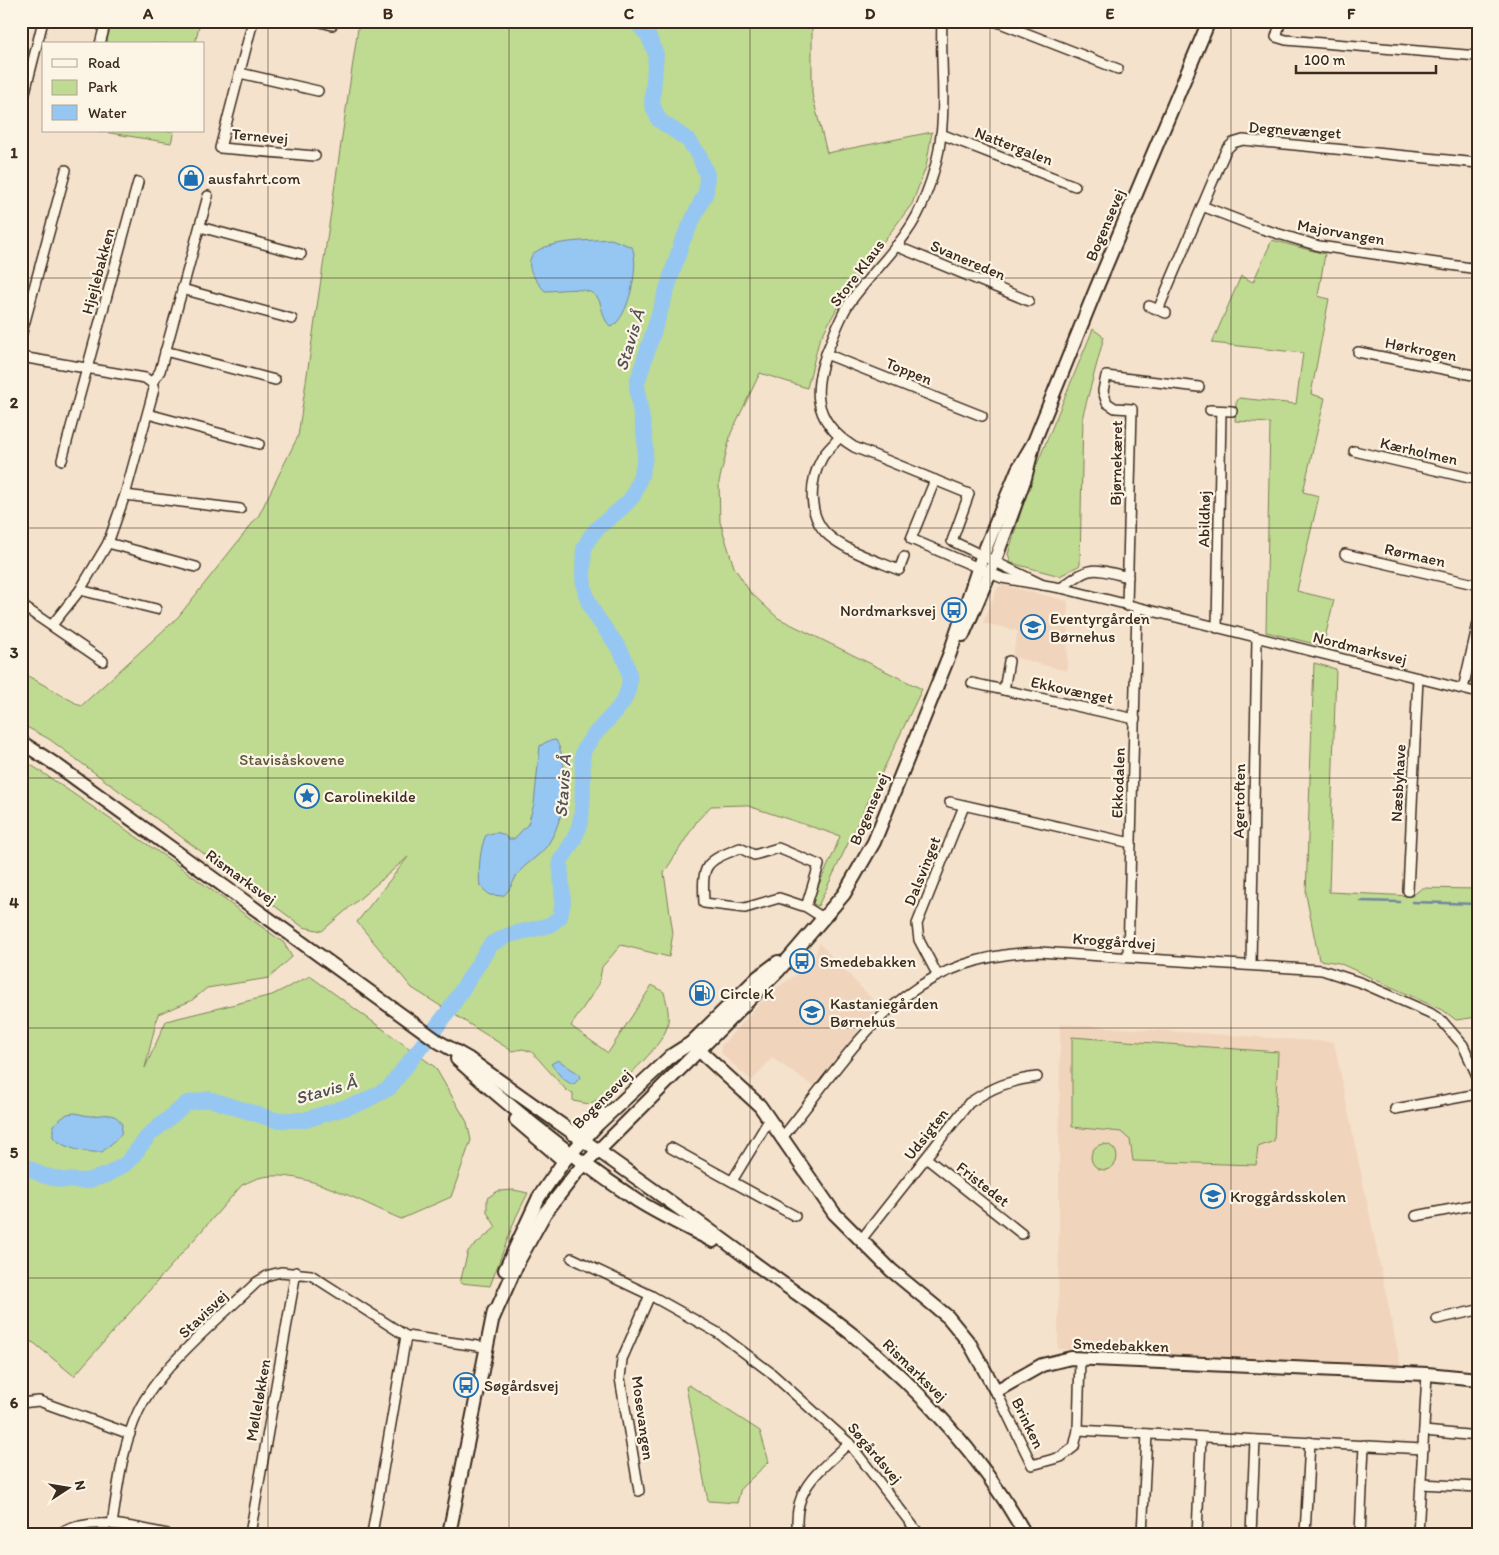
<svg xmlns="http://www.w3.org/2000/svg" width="1499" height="1555" viewBox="0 0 1499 1555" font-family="Itim,sans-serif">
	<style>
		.built { fill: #f0d5bc }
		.green { fill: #bfda91; stroke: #7d8258 }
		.water { fill: #96c7f2; stroke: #72889d }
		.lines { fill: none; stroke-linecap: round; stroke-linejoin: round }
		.stream { stroke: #72889d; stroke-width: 2.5 }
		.river { stroke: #96c7f2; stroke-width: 16 }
		.street-casing { stroke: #3b2a1e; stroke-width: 12 }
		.secondary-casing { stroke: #3b2a1e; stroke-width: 16 }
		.street { stroke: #fcf5e5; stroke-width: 9 }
		.secondary { stroke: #fcf5e5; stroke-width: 12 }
		.grid { fill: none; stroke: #3b2a1e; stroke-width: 1; stroke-opacity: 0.55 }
		.labels { text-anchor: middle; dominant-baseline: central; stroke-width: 4.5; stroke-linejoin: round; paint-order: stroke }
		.street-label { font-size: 16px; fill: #3b2a1e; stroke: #fcf5e5 }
		.poi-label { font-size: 16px; fill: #3b2a1e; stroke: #fcf5e5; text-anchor: start }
		.park-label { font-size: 16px; fill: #5c563b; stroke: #fcf5e5 }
		.water-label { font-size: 18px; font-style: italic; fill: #525153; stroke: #fcf5e5 }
		.neatline { fill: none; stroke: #3b2a1e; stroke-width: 2 }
		.grid-label { font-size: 16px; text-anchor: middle; font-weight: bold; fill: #3b2a1e }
	</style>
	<rect width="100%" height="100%" fill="#f5e2cd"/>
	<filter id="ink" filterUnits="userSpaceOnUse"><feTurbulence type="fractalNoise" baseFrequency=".02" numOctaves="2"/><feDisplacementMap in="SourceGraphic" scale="10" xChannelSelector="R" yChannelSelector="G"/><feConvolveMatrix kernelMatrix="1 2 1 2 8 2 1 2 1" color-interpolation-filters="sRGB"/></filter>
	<g filter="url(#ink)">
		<g class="built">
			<path d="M1003,585l65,16 -1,70 -55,-14 6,-26 -35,-8 15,-36z"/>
			<path d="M819,943l60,63 -66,80 -41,-28 -20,23 -24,-21 -7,-7v-7l49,-54 32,-21 13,-13z"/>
			<path d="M1060,1024l274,18 67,324 -343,-17z"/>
		</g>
		<g class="green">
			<path d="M112,21h88l-5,23h-89z"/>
			<path d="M359,21h453v73l15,59 105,-21 -6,35 -14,37 -64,84 -29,53 -12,47 -47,-15 -29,60 -12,49 1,40 14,45 16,25 28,26 144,71 -104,217 -7,-3c9,-24 21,-43 29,-67l-95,-31 -34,1 -14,15 -33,52 9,60 -4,24 -48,-12 -19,22 -3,17 -28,42 37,27 44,-68 12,7c3,12 7,25 2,38 -9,22 -55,65 -77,74l-16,-3v-8l-6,-2 -35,-39 -9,-3 -11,2 -100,-63 -55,-66 51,-65 -86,74 -19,-4 -254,-188 -28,-15v-52l60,34 97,-89 81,-102 39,-79z"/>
			<path d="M98,131h76l-3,12z"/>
			<path d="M1272,240l53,14 -7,42 11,3 -18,95 14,4 -22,94 16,4 -22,95 37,9 -11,46 -57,-14 4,-209 -35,-2 1,-18 3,-5 57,6 7,-51 -91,-10 29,-67 12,6z"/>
			<path d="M1093,329l11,8 -21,78 -3,150 -20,11 -49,-13 -3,-9 22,-73z"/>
			<path d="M1314,663l22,6 -7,223 83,4 10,-8 56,1v128l-22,3 -12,-9 -105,-48 -20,-3 -13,-65z"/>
			<path d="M21,758l155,106 108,79 8,14 -23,21 -62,10 -16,13 -33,13 -13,54 21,-47 106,-26 38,-19 125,91 32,55 4,18 -20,57 -50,22c-38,-16 -97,-50 -138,-42 -7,1 -14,5 -21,8l-168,191 -40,-33 -13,-5z"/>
			<path d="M1072,1037l206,15 -4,89 -16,6 -2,18 -123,-4 -3,-21 -9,-8 -49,-5z"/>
			<circle cx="1104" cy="1157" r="13"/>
			<path d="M514,1190l14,3 -12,24 -26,69 -30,-3 8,-32 28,-24 -9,-15v-14l11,-7z"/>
			<path d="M689,1385l71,46 9,31 -28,26 -4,15 -29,-2 -22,-114z"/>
		</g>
		<g class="water">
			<path d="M611,239l21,8c8,18 -3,71 -21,80 -7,-7 -7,-11 -10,-21 -5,-24 -37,-15 -56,-15 -49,-52 31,-49 66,-52z"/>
			<path d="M556,740c15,29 10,74 -6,101 -7,13 -20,19 -30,30 -7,8 -8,18 -17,25l-13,-1 -10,-9c-2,-14 0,-39 6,-51 9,-3 16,-4 22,4h6l14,-15 6,-20 6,-58 8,-5z"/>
			<path d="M558,1060l21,14 1,4 -6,6h-3l-9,-6 -11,-14z"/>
			<path d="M75,1113c5,1 11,3 17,3 11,-1 25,-5 30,9l-1,10 -19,17c-16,1 -38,-3 -49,-15v-12l14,-11z"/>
		</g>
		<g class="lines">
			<g class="stream">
				<path d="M1361,901l39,1"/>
				<path d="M1412,902l66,2"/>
			</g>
			<path class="river" d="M21,1164l21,11 20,5 24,1 21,-6 20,-12 22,-28 38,-32 22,-4 66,21h30l58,-18 26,-14 59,-76 43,-68 18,-9 41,-10 10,-8 3,-15 -3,-41c25,-34 22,-45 23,-85 0,-8 -2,-19 1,-26 12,-26 50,-43 45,-76 -7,-40 -48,-54 -46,-105 1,-6 0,-14 1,-19 7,-25 34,-34 48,-53 3,-3 4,-9 6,-14 16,-38 1,-61 -1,-100l45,-141 24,-50 1,-17 -8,-20 -11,-15 -29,-20 -7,-16 4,-50 -8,-19 -13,-14"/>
			<defs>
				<g id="street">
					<path d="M253,21l-33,127 95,8"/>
					<path d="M317,21l15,4"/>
					<path d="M942,21c-2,38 4,77 -1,114 -2,21 -8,42 -16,62 -14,42 -52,72 -77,108 -7,11 -12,24 -17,37 -19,43 -21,78 23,105l115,47 -17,47 91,44"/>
					<path d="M995,21l123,48"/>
					<path d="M1281,21l-5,16 10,3 192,16"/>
					<path d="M100,44l6,-23"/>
					<path d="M240,73l78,18"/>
					<path d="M22,104l21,-83"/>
					<path d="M941,134l134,52"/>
					<path d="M1202,206l57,22 60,18 159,23"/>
					<path d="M200,227l101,27"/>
					<path d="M896,246l133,55"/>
					<path d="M182,289l110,30"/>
					<path d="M1149,306l17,7"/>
					<path d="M1158,310l68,-160 7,-7 10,-3 235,23"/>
					<path d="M21,336l45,-166"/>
					<path d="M165,351l110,29"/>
					<path d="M1358,352l120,24"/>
					<path d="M826,354l156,62"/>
					<path d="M21,357l124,21 7,5 2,6 -29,106 -17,48 -28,47 -28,35"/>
					<path d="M152,383l8,-12 48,-175"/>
					<path d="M1210,410l22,1"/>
					<path d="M148,414l111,30"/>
					<path d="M839,438c-5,6 -13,13 -17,20 -14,25 -15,63 11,81 19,14 44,22 66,31l5,-13"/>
					<path d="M1354,451l124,29"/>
					<path d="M62,460l76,-278"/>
					<path d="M935,480l-24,59 91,39 59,10 417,105"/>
					<path d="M125,495l115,14"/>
					<path d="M108,543l88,24"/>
					<path d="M1345,554l133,31"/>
					<path d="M1061,588c30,-23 31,-20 67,-11"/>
					<path d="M80,590l76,19"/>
					<path d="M21,605l82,56"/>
					<path d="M1127,606l5,-197 -17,-1 -8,-5 -4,-12 3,-15 93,11"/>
					<path d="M1217,628l4,-217"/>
					<path d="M972,683l163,36"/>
					<path d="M1463,689l15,-66"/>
					<path d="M1004,690l5,-29"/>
					<path d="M950,802l181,41"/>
					<path d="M1408,891l10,-213"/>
					<path d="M806,907l13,-42 -41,-17 -24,7 -14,-7c-36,14 -38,16 -36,55l41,5 34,-10 27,9 19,12"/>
					<path d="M1128,957l9,-348"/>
					<path d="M1251,964l6,-326"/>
					<path d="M937,974l-18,-34 -2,-16 47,-118"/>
					<path d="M1395,1109l83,-15"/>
					<path d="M781,1139c78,-96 120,-183 258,-187l283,18 40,13 68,30 12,8 21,24 15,33"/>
					<path d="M671,1148l124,68"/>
					<path d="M926,1158l96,76"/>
					<path d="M732,1181l37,-61"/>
					<path d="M1416,1216l62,-12"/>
					<path d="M860,1241l109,-138c24,-16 39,-22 68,-26"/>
					<path d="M572,1258l78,37 68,38 52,39 79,71 70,91"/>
					<path d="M1437,1319l41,-9"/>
					<path d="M996,1391l36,74 29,-8 13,-10 4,-17 2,-72"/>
					<path d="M21,1403l18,-2 91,33"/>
					<path d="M1078,1430l345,19"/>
					<path d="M1424,1431l54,5"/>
					<path d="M1421,1484l57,3"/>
					<path d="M639,1491l-19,-113 2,-19 28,-64"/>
					<path d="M112,1524c6,-37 10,-78 26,-112 21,-45 83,-95 119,-130l12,-7 12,-3 30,3 95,61 79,11"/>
					<path d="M58,1534c34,-19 74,-7 109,0"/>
					<path d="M250,1534l46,-262"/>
					<path d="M372,1534l34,-198"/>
					<path d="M798,1534c-7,-46 22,-63 51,-91"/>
					<path d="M1142,1534l5,-100"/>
					<path d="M1197,1534l4,-97"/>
					<path d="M1251,1534l4,-94"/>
					<path d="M1305,1534l5,-92"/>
					<path d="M1360,1534l4,-89"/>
					<path d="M1418,1534l9,-160"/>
				</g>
				<g id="secondary">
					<path d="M963,635l31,-72 31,-85 9,-36 62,-153 113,-268"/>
					<path d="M21,742l37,24 381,276 30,17c93,67 188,132 280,200 34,26 71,49 104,76 68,55 129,122 172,199"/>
					<path d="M691,1043l69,63 74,107 57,57 57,47 22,27 26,47 46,-26 29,-7 356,16 51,5"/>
					<path d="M457,1059c57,52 117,100 181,142 24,15 50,27 75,40"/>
					<path d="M516,1120l48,41"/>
					<path d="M573,1134l27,-22"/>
					<path d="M505,1270l34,-73 25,-36 34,-37 74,-69 19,-12 67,-66 20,-15"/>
					<path d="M493,1318l25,-56 27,-49 31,-40 202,-202 66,-77 30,-52 76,-189 32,-96 36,-88 16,-27"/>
					<path d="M449,1534l45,-223"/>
				</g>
			</defs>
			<use href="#street" class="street-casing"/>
			<use href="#secondary" class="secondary-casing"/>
			<use href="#street" class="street"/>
			<use href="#secondary" class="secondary"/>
		</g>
	</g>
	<path class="grid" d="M268,21v1513M509,21v1513M750,21v1513M990,21v1513M1231,21v1513M21,278h1457M21,528h1457M21,778h1457M21,1028h1457M21,1278h1457"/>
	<defs>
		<symbol id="shop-ring" viewBox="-11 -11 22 22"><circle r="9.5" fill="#fcf5e5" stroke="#1f6fb2" stroke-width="1.5"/><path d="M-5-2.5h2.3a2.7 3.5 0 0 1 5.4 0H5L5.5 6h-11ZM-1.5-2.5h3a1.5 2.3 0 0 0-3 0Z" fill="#1f6fb2"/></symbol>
		<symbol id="bus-ring" viewBox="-11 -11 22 22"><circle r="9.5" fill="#fcf5e5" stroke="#1f6fb2" stroke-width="1.5"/><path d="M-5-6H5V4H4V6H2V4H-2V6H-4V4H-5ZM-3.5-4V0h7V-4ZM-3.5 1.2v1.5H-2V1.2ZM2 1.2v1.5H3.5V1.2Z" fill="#1f6fb2"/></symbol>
		<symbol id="school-ring" viewBox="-11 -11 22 22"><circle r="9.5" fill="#fcf5e5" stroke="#1f6fb2" stroke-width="1.5"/><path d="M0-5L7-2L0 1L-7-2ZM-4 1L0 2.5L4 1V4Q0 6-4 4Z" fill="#1f6fb2"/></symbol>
		<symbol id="sight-ring" viewBox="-11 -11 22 22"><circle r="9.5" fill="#fcf5e5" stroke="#1f6fb2" stroke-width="1.5"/><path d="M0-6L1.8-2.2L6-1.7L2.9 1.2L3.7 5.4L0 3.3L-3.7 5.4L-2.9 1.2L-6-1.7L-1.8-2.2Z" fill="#1f6fb2"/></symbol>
		<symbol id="fuel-ring" viewBox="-11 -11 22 22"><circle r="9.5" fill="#fcf5e5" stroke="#1f6fb2" stroke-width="1.5"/><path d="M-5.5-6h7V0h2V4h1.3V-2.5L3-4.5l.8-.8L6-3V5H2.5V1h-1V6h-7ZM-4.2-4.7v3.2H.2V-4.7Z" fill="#1f6fb2"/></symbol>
	</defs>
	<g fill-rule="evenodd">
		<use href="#shop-ring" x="177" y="164" width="28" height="28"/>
		<use href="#bus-ring" x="940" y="596" width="28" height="28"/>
		<use href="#school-ring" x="1019" y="613" width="28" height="28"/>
		<use href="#sight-ring" x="293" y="782" width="28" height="28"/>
		<use href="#bus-ring" x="788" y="947" width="28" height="28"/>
		<use href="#fuel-ring" x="688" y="979" width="28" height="28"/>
		<use href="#school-ring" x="798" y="998" width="28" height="28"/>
		<use href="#school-ring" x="1199" y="1182" width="28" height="28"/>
		<use href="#bus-ring" x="452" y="1371" width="28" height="28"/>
	</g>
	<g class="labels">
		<g class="street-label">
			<text transform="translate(1295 130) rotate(4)">Degnevænget</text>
			<text transform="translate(260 136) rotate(5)">Ternevej</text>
			<text transform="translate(1014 146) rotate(21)">Nattergalen</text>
			<text transform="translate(1105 225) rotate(-67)">Bogensevej</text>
			<text transform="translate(1341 232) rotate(10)">Majorvangen</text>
			<text transform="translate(968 260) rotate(23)">Svanereden</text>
			<text transform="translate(98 271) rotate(-75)">Hjejlebakken</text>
			<text transform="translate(857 273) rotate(-53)">Store Klaus</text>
			<text transform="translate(1421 349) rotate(11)">Hørkrogen</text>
			<text transform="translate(909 371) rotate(22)">Toppen</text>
			<text transform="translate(1419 451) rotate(13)">Kærholmen</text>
			<text transform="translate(1116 463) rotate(-89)">Bjørnekæret</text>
			<text transform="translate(1204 519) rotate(-89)">Abildhøj</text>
			<text transform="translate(1415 555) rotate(13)">Rørmaen</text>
			<text transform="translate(1360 648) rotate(14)">Nordmarksvej</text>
			<text transform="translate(1072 690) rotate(12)">Ekkovænget</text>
			<text transform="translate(1118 783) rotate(-88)">Ekkodalen</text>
			<text transform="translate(1398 783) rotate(-87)">Næsbyhave</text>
			<text transform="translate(1239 801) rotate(-89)">Agertoften</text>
			<text transform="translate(869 809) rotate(-67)">Bogensevej</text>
			<text transform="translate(922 871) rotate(-68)">Dalsvinget</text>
			<text transform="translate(241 877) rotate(36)">Rismarksvej</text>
			<text transform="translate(1114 941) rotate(4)">Kroggårdvej</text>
			<text transform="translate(602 1099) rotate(-45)">Bogensevej</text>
			<text transform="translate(926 1134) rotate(-52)">Udsigten</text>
			<text transform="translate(983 1184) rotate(38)">Fristedet</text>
			<text transform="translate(203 1314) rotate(-44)">Stavisvej</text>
			<text transform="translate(1121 1345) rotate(2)">Smedebakken</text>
			<text transform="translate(915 1370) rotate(44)">Rismarksvej</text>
			<text transform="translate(258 1400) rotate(-80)">Mølleløkken</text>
			<text transform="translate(643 1418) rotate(82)">Mosevangen</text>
			<text transform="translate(1028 1423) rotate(64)">Brinken</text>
			<text transform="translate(875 1453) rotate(50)">Søgårdsvej</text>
		</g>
		<g class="poi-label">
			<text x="208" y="178">ausfahrt.com</text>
			<text x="936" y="610" text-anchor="end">Nordmarksvej</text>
			<text x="1050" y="618">Eventyrgården<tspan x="1050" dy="18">Børnehus</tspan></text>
			<text x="324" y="796">Carolinekilde</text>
			<text x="820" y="961">Smedebakken</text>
			<text x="720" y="993">Circle K</text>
			<text x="830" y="1003">Kastaniegården<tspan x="830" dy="18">Børnehus</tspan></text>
			<text x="1230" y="1196">Kroggårdsskolen</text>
			<text x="484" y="1385">Søgårdsvej</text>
		</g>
		<g class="park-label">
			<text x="292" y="759">Stavisåskovene</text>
		</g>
		<g class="water-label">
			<text transform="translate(630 340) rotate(-73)">Stavis Å</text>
			<text transform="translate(563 786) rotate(-86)">Stavis Å</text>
			<text transform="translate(326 1090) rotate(-16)">Stavis Å</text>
		</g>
	</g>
	<rect width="1499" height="1555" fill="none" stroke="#fcf5e5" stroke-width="55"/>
	<rect x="42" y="42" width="162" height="90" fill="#fcf5e5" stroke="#afa495"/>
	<rect x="52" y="59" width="25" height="8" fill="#fcf5e5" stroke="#afa495"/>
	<text x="88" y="68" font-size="15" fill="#3b2a1e">Road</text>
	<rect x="52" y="80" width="25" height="15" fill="#bfda91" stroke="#afa495"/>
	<text x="88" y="92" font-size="15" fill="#3b2a1e">Park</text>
	<rect x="52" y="105" width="25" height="15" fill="#96c7f2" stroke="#afa495"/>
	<text x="88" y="118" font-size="15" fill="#3b2a1e">Water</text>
	<g transform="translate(68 1488) rotate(78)" stroke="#fcf5e5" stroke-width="4" paint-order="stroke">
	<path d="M0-4L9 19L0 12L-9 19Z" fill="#3b2a1e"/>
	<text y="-8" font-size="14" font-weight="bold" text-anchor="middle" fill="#3b2a1e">N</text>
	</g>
	<path d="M1296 65v8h140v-8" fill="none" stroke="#3b2a1e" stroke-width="2.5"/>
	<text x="1304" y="65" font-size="15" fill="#3b2a1e" stroke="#fcf5e5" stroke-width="4" paint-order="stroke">100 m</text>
	<rect x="28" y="28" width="1444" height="1500" class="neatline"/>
	<g class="grid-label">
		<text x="148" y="19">A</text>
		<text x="388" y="19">B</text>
		<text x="629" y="19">C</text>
		<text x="870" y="19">D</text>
		<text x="1110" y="19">E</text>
		<text x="1351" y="19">F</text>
		<text x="14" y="158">1</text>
		<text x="14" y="408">2</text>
		<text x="14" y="658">3</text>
		<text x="14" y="908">4</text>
		<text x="14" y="1158">5</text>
		<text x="14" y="1408">6</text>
	</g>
</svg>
